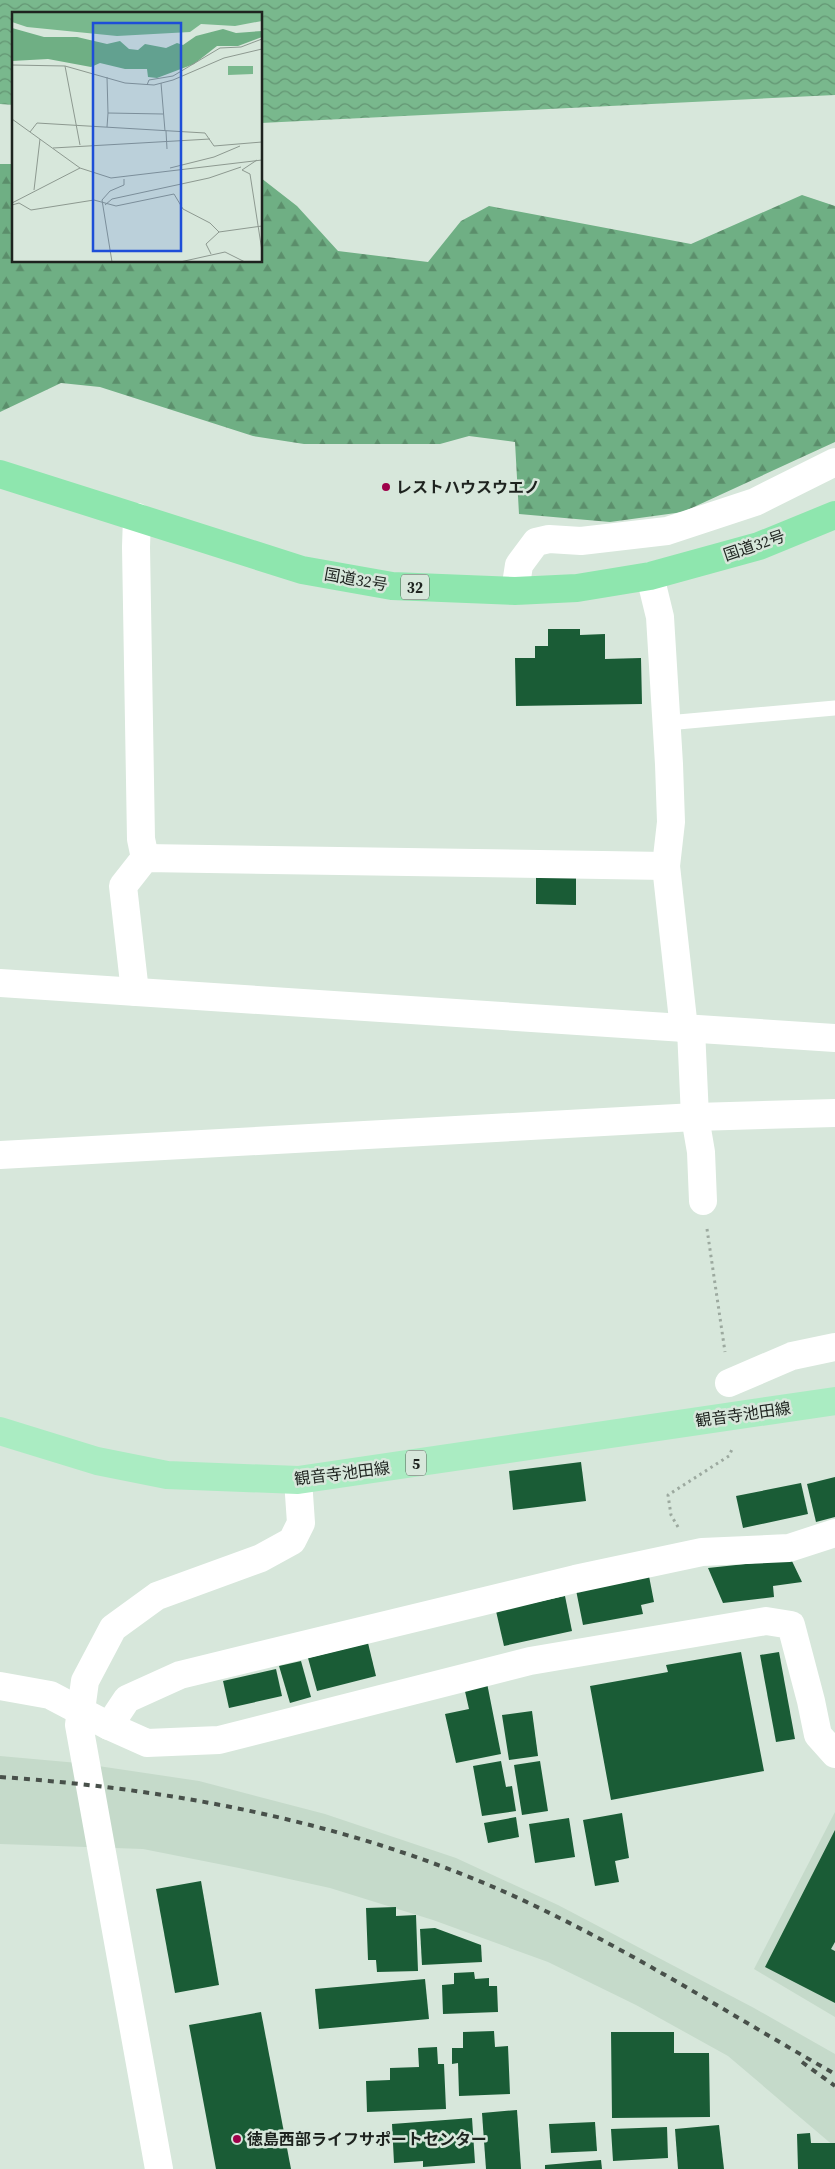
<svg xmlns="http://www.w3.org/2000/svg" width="835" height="2169" viewBox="0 0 835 2169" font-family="'Source Serif 4','Noto Sans JP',serif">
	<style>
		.built { fill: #c5daca }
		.forest { fill: url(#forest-firs) }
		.water { fill: url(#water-waves) }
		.building { fill: #1a5c36 }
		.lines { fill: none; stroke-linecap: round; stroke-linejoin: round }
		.path { stroke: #9ca99f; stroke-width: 3; stroke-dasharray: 2.5 4; stroke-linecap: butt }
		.service { stroke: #fff; stroke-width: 15 }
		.minor { stroke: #fff; stroke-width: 28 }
		.tertiary { stroke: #fff; stroke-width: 28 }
		.primary { stroke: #aaecc2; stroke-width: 28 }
		.trunk { stroke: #8ee6ae; stroke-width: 28 }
		.rail { stroke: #48504a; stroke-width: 4; stroke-dasharray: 6 6; stroke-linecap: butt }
		.poi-dot { fill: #9e024a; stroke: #d7e7db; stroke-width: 2 }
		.labels { text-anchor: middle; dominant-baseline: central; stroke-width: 5; stroke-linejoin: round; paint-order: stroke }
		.shield { fill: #d7e7db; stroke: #565e57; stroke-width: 1 }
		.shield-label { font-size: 15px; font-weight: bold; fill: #1e231f }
		.poi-label { font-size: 16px; font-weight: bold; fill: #1e231f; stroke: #d7e7db; text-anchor: start }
		.street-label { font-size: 16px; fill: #1e231f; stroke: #d7e7db }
		.inset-road { fill: none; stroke: #8d9990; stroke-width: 1 }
		.view { fill: #1d4ed8; fill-opacity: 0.15; stroke: #1d4ed8; stroke-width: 2.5 }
		.inset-edge { fill: none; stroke: #1e231f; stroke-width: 2.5 }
	</style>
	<defs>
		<pattern id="forest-firs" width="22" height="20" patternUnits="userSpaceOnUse" patternTransform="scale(1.25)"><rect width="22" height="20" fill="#6faf84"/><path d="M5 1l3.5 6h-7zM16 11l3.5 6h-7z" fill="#5b8e6b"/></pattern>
		<pattern id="water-waves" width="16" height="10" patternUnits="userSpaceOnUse" patternTransform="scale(1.25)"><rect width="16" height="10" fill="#79b88d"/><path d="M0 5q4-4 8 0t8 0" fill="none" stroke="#639573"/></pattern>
	</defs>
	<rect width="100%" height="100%" fill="#d7e7db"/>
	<g class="built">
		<path d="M0,1756l78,7 121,18 126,33 131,44 102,47 196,103 81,46v93l-107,-91 -92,-51 -88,-43 -115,-42 -103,-32 -91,-20 -96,-19 -143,-5z"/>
		<path d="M835,1812v205l-81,-48z"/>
	</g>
	<path class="forest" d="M0,164h14v97h247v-83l36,28 41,45 90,11 33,-41 28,-15 202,38 111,-49 33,11v236l-152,70 -73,10 -91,-8 -4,-72 -46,-6 -29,8h-136l-51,-8 -153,-49 -39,-4 -61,29z"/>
	<path class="water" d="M0,0h835v95l-574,28v-109h-247v91l-14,-1z"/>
	<g class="building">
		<path d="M548,629h32v6l25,-1v25l36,-1 1,46 -126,2 -1,-48h20v-12h13z"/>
		<path d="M536,875h40v30l-40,-1z"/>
		<path d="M581,1462l5,39 -73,9 -4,-39z"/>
		<path d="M835,1477v40l-19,5 -9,-38z"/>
		<path d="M801,1483l7,31 -65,14 -7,-32z"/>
		<path d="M791,1559l11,23 -29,4 1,11 -51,6 -15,-35z"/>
		<path d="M649,1576l5,26 -13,3 2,9 -60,11 -7,-35z"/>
		<path d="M565,1596l7,35 -68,15 -8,-35z"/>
		<path d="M368,1643l8,33 -59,15 -9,-33z"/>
		<path d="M741,1652l23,119 -153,29 -21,-114 78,-14 -2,-7z"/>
		<path d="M779,1652l16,87 -19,3 -16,-87z"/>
		<path d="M301,1661l10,36 -21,6 -11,-37z"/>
		<path d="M276,1669l6,27 -53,12 -6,-27z"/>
		<path d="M487,1683l14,71 -45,9 -11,-49 24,-5 -5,-22z"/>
		<path d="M532,1711l6,45 -29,4 -7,-45z"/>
		<path d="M501,1761l5,26 6,-1 4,25 -34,5 -9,-50z"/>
		<path d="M540,1761l8,50 -26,4 -8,-50z"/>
		<path d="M622,1813l7,45 -14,3 4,21 -24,4 -12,-66z"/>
		<path d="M516,1817l3,20 -31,6 -4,-20z"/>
		<path d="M569,1818l6,39 -40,6 -6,-39z"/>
		<path d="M835,1830v112l-4,7 4,2v52l-70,-36z"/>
		<path d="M201,1881l18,104 -44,8 -19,-104z"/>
		<path d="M396,1907v9l20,-1 2,56 -41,1 -1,-12h-8l-2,-52z"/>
		<path d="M435,1928l46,17 1,17 -60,3 -2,-36z"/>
		<path d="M474,1972l1,7 14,-1v8h8l1,26 -55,2 -1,-29 12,-1v-11z"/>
		<path d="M425,1979l4,40 -110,10 -4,-40z"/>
		<path d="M261,2012l30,157h-75l-27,-144z"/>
		<path d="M494,2031l1,16 13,-1 2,48 -51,2 -1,-33 -6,1v-16h11v-16z"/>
		<path d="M611,2032h63v21h35l1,64 -98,1z"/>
		<path d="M437,2047l1,17h6l2,45 -79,3 -1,-31 24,-1v-12l29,-1 -1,-19z"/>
		<path d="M517,2110l4,59h-35l-4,-56z"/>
		<path d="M472,2118l3,45 -52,4v-6l-29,2 -2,-39z"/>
		<path d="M595,2122l2,29 -46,2 -2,-29z"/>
		<path d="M719,2125l5,44h-46l-3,-40z"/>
		<path d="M667,2127l1,31 -55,3 -2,-32z"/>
		<path d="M810,2133l1,10h24v26h-37l-1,-35z"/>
		<path d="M601,2160l1,9h-57v-4z"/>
	</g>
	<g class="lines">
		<g class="path">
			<path d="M707,1229l18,123"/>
			<path d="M678,1527l-7,-12 -3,-20 61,-39 4,-9"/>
		</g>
		<path class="service" d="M667,723l168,-15"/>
		<g class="minor">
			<path d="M137,517l-1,30 5,292 4,19"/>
			<path d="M650,576l10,41 9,147 2,58 -5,44 18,163"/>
			<path d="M515,591l4,-26 17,-23 13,-3 32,2 86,-10 88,-29 80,-40"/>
			<path d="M0,983l835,55"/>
			<path d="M135,992l-12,-106 22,-28 521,8"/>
			<path d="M691,1029l4,88 6,35 2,49"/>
			<path d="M0,1155l695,-38 140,-4"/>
			<path d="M729,1383l63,-27 43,-9"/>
			<path d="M0,1686l50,9 59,31 38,17 72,-3 311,-79 236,-40 25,4 20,76 7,34 17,19"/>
			<path d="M109,1726l18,-27 53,-24 395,-96 127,-27 87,-4 46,-15"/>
		</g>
		<path class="tertiary" d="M159,2169l-80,-444 6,-44 28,-53 44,-32 104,-38 31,-17 9,-18 -3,-43"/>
		<path class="primary" d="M0,1431l97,30 70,14 131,5 537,-79"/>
		<path class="trunk" d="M0,474l302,96 90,16 123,5 62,-3 73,-12 109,-30 76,-31"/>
		<g class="rail">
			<path d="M0,1777c174,12 347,45 507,116 114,51 220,120 328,181"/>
			<path d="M802,2062l33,24"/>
		</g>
	</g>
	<g class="poi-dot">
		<circle cx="386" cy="487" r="5"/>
		<circle cx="237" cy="2139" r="5"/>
	</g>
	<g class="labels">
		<g class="shield">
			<rect x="401" y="574.5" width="28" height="25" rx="4"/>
			<rect x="406" y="1450.5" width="20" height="25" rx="4"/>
		</g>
		<g class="shield-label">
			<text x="415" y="587">32</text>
			<text x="416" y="1463">5</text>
		</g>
		<g class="poi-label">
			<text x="396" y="487">レストハウスウエノ</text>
			<text x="247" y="2139">徳島西部ライフサポートセンター</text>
		</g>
		<g class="street-label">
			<text transform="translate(754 545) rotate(-19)">国道32号</text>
			<text transform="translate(356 579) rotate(10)">国道32号</text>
			<text transform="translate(743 1414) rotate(-8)">観音寺池田線</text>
			<text transform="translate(342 1473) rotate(-7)">観音寺池田線</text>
		</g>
	</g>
	<g transform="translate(12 12)">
		<rect width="250" height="250" fill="#d7e7db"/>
		<path d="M0,16l32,9h33l30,7 13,-3 9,8 9,1 7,-6 21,4 11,-5 6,2 13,-9 27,-7 13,4 26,-2v6l-24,9h-21l-23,18 -37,14 -9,-1 -1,-8h-22l-25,-6 -9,4 -43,-8 -36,2z" fill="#6faf84"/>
		<path d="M0,0h250v9l-27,5 -34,-2 -11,8 -73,4 -90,-9 -15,-5zM216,54h25v8l-25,1z" fill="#79b88d"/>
		<path class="inset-road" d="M0,53l53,1 60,17 29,2 19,-5 51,-22 38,-9M53,54l15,79M95,65l1,36M149,71l4,48M135,73l2,-5 24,-4 47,-28 21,-1 21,-8M0,107l68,49 31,10 151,-18M95,115l1,-14 55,1M154,119l1,18M18,120l7,-9 168,10 9,13 48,-4M41,136l157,-9M245,148l-15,10 8,4 12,77M158,156l44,-11 26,-11M22,178l6,-51M0,191l68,-35M0,193l7,-2 12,7 63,-10 22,6 58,-12 9,15 27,14 9,9M93,193l7,-6 97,-21 32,-11M199,242l-5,-10 13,-12 43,-6M100,250l-10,-62 8,-9 14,-6v-6M168,250l45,-10 20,10"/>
		<path class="view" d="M81,11h88v228h-88z"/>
		<rect width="250" height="250" class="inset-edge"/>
	</g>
</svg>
